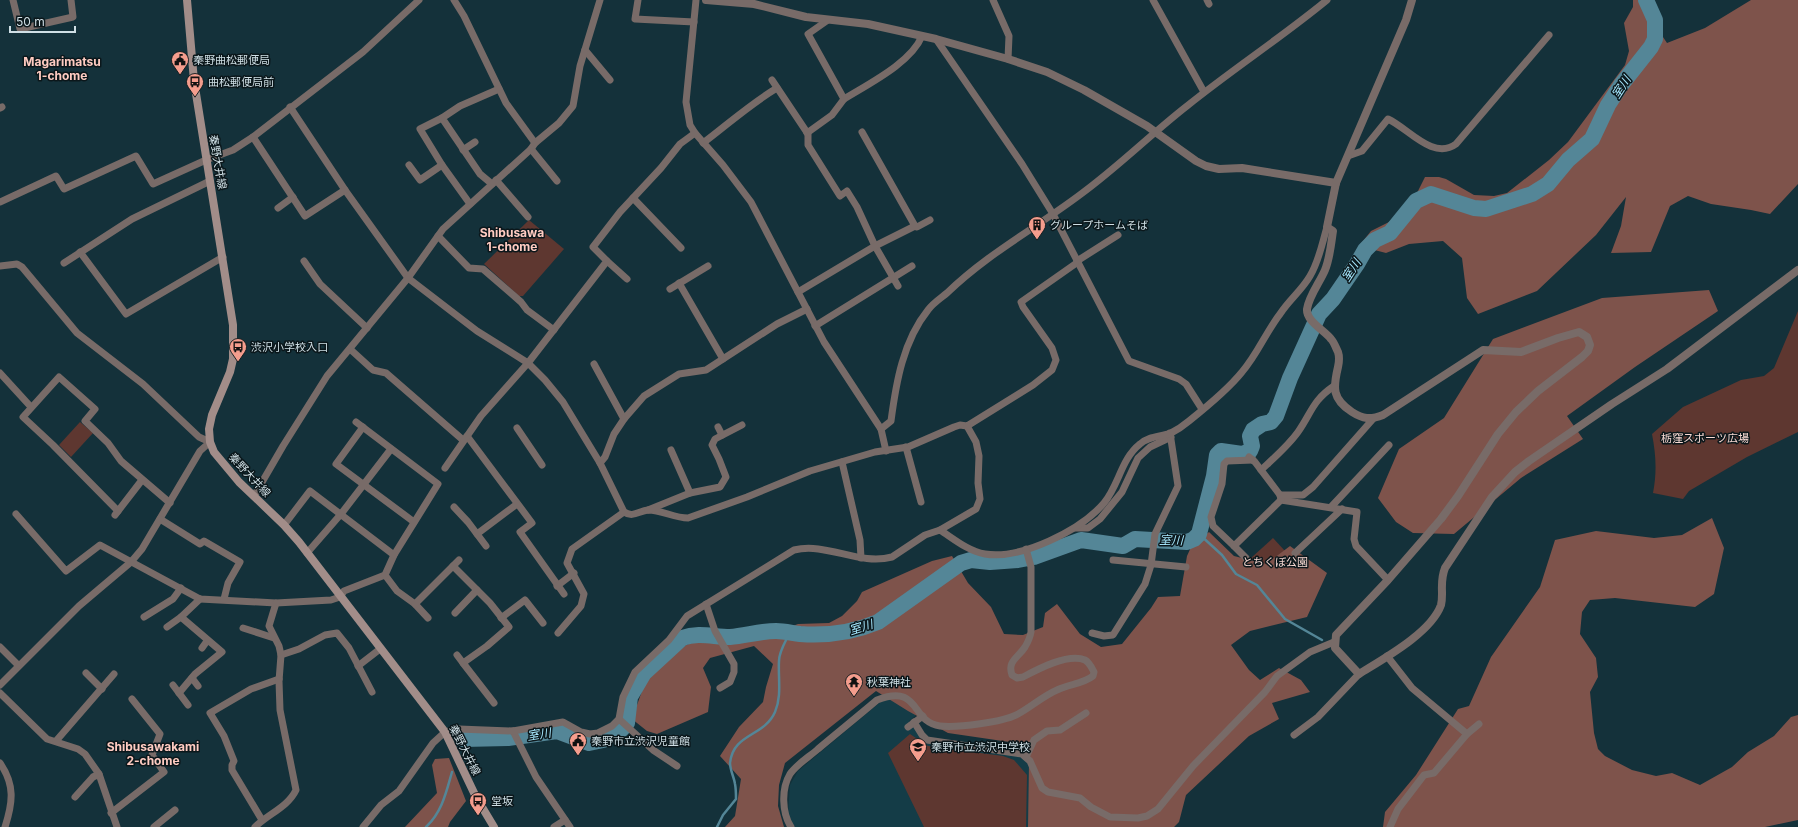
<svg xmlns="http://www.w3.org/2000/svg" width="1798" height="827" viewBox="0 0 1798 827" font-family="Inter,'Noto Sans JP',sans-serif">
	<style>
		.built { fill: #143c47 }
		.green { fill: #5e3730 }
		.forest { fill: #7e534b }
		.lines { fill: none; stroke-linecap: round; stroke-linejoin: round }
		.stream { stroke: #548697; stroke-width: 2.5 }
		.river { stroke: #548697; stroke-width: 16 }
		.minor { stroke: #786b68; stroke-width: 7 }
		.tertiary { stroke: #786b68; stroke-width: 8 }
		.secondary { stroke: #a28d89; stroke-width: 8 }
		.labels { text-anchor: middle; dominant-baseline: central; stroke-width: 3; stroke-linejoin: round; paint-order: stroke }
		.poi-label { font-size: 11px; fill: #cfdfe5; stroke: #0b171b; text-anchor: start }
		.street-label { font-size: 11px; fill: #cfdfe5; stroke: #0b171b }
		.park-label { font-size: 11px; fill: #f8d9d3; stroke: #0b171b }
		.neighbourhood-label { font-size: 12px; font-weight: bold; fill: #ffccc2; stroke: #0b171b }
		.water-label { font-size: 12px; font-style: italic; fill: #a7e8fe; stroke: #0b171b }
	</style>
	<rect width="100%" height="100%" fill="#14313a"/>
	<path class="built" d="M899,698l17,13 -1,5 -6,5 13,17 101,19 7,9v61h-235l-7,-12 2,-30 8,-14 85,-71z"/>
	<g class="green">
		<path d="M529,220l35,29 -41,47h-4l-35,-32z"/>
		<path d="M1798,311v121l-51,25 -58,34 -6,8 -30,-6c4,-21 3,-38 -1,-59l31,-27 58,-27 23,-4 10,-8z"/>
		<path d="M80,422l13,11 -22,24 -12,-12z"/>
		<path d="M1273,538l24,26 -22,20 -24,-26z"/>
		<path d="M910,734l18,12 75,10 11,4 13,15 -1,52h-102l-36,-74z"/>
	</g>
	<g class="forest">
		<path d="M1633,0h13l-1,10 22,33 38,-15 46,-28h47v184l-28,30 -19,-4 -40,-6 -23,-8 -18,10 -19,46 -40,1 10,-27 5,-29 -30,38 -59,56 -59,23 -11,-16 -5,-40 -19,-17 -34,3 -23,9 -27,-7 12,-15 20,-10 26,-28 8,-16h14l7,2 28,16 20,1 13,-3 42,-33 19,-18 57,-77 4,-14 -5,-28 9,-16z"/>
		<path d="M1709,290l9,21 -83,56 -68,49 16,23 -62,39 -67,56 -41,-1 -17,-11 -18,-24 21,-49 45,-31 49,-79 109,-41z"/>
		<path d="M1712,518l12,30 -10,46 -19,13 -80,-9 -25,2 -8,12 -2,22 16,24 2,19 -8,15 4,41 4,16 7,7 27,14 24,6 16,-3 28,12 32,-18 16,-15 26,-16 17,-19 7,-2v105l-33,7h-382l2,-15 31,-37 42,-66 11,-3 22,-49 49,-70 15,-47 41,-9 58,7 28,-3z"/>
		<path d="M1209,532l25,24 32,8 24,-18 37,27 -20,44 -57,14 -19,14 18,25 11,10 19,-12 22,12 9,12 -38,11 7,16 -30,17 -63,59 -7,27 -5,5h-146l1,-64 -5,-19 -76,-11 -40,-22 -32,-20 -91,72 -6,22 -1,21 6,21h-59l10,-11 6,-37 -21,-23 19,-29 24,-25 3,-15 7,-23 -19,-18 -44,12 -7,10 8,19 -3,25 -51,22 -10,-3 -15,-12 15,-42 39,-32 11,-4 58,-1 43,-16 31,-1 13,-7 15,-15 5,-9 70,-31 20,-5 16,27 23,24 13,27 19,1 20,-8 2,-14 12,-9 23,30 21,13 21,-3 29,-36 7,-11 22,-1 7,-40 5,-11z"/>
		<path d="M449,758l17,43 -16,21 -2,5h-43l32,-34 -5,-28 3,-6z"/>
	</g>
	<g class="lines">
		<g class="stream">
			<path d="M1199,534l23,21 14,19 21,11 28,34 37,21"/>
			<path d="M426,827c16,-15 20,-34 26,-55"/>
			<path d="M717,827l6,-12 13,-16c0,-5 0,-10 -1,-15 -1,-7 -5,-14 -5,-21 3,-30 34,-26 45,-51 7,-16 3,-34 4,-51 0,-10 7,-20 11,-29"/>
		</g>
		<path class="river" d="M463,739l45,-1 49,-7 32,12 14,-3 19,-11 5,-6 3,-26 14,-24 38,-35c17,-6 31,-1 48,-1 15,-1 30,-6 46,-6 8,0 16,2 24,3 27,2 52,-1 78,-12l83,-59 10,-3 19,2 28,-2 16,-3 47,-17 42,6 12,-7 52,3 7,-3 5,-5 15,-58 3,-21 4,-4 21,3 8,-3 2,-5 -2,-10 3,-6 9,-6 9,-2 5,-6 14,-38 29,-64 14,-15 24,-35 8,-14 10,-10 15,-7 26,-32 15,-7 43,14 12,1 46,-15 16,-10 20,-24 24,-21 16,-34 13,-20 30,-38 4,-8v-19l-9,-20"/>
		<g class="minor">
			<path d="M13,0l7,29 53,-12 -2,-17"/>
			<path d="M454,0l10,16 42,87 29,40"/>
			<path d="M638,0l-3,19 59,3"/>
			<path d="M696,0l-10,102 4,23 5,8 28,32 28,37 73,140 57,87 5,22"/>
			<path d="M993,0l16,36 -1,23"/>
			<path d="M1153,0l51,92"/>
			<path d="M1207,0l2,4"/>
			<path d="M936,39l86,125 31,50 76,147 50,18 7,5 16,25"/>
			<path d="M585,50l25,30"/>
			<path d="M772,80l36,54v11l32,51 7,-5 10,16 18,39 23,40"/>
			<path d="M844,99c24,-15 67,-36 78,-63"/>
			<path d="M290,107l55,83 63,88 69,53 51,32 17,17 18,22 37,61 24,49c9,6 15,-1 24,-2 14,0 26,8 40,8l59,-21 63,-26 65,-19 33,-5 46,-20 6,-2 7,1 66,-41 19,-15 4,-10 -4,-12 -29,-41 -2,-5 57,-40"/>
			<path d="M0,108l2,-1"/>
			<path d="M442,118l-22,11 22,36 28,39"/>
			<path d="M807,133l25,-18 12,-16 -36,-65 20,-14"/>
			<path d="M253,137l52,79 40,-26"/>
			<path d="M703,143c24,-18 47,-39 74,-55"/>
			<path d="M531,149l26,32"/>
			<path d="M463,150l12,-8"/>
			<path d="M1348,156l14,-5 26,-32c20,9 45,42 68,25l93,-109"/>
			<path d="M409,165l11,15 22,-15"/>
			<path d="M496,180l32,37"/>
			<path d="M492,184l-12,-10 -38,-56 18,-12 39,-17"/>
			<path d="M633,198l48,50"/>
			<path d="M0,202l56,-26 8,13 72,-33 17,28 53,-24 27,-10 20,-13 110,-85 56,-52"/>
			<path d="M278,208l15,-11"/>
			<path d="M915,226l2,1 13,-7"/>
			<path d="M438,236l31,32 14,1 38,33 6,8 27,20"/>
			<path d="M80,252l46,62 97,-57"/>
			<path d="M304,261l16,23 47,44"/>
			<path d="M607,261l20,18"/>
			<path d="M1077,261l41,-26"/>
			<path d="M64,263l68,-44 78,-38"/>
			<path d="M0,266l17,-2 5,3 55,66 66,51 56,53 11,5 -10,9 -58,98 -11,13 -52,44 -79,79"/>
			<path d="M679,283l44,76"/>
			<path d="M670,289l38,-23"/>
			<path d="M798,292l77,-46 40,-20 -53,-94"/>
			<path d="M815,326l97,-60"/>
			<path d="M350,349l23,21 13,3 77,67"/>
			<path d="M594,364l30,55"/>
			<path d="M0,373l31,34"/>
			<path d="M363,427l-27,37 78,58"/>
			<path d="M718,427l4,8"/>
			<path d="M517,428l25,37"/>
			<path d="M881,429l10,-8c5,-38 12,-80 37,-111 5,-7 13,-12 19,-17 40,-39 89,-65 134,-99 37,-27 70,-60 106,-88 46,-37 95,-69 140,-106"/>
			<path d="M467,436l65,87 -12,9 44,62"/>
			<path d="M906,447l15,55"/>
			<path d="M671,450l19,43"/>
			<path d="M1249,457l6,5 25,33 1,5 76,12 -3,27 2,7 32,34"/>
			<path d="M1253,460l-26,1 -3,3 -2,20 -11,33 2,9 21,20 47,-46"/>
			<path d="M842,462l18,78 1,18"/>
			<path d="M600,463l5,-6 9,-23 10,-15 20,-23 35,-22 27,-4 71,-46 30,-15"/>
			<path d="M445,468l36,-52 47,-53 79,-102 -14,-14 27,-35 41,-44 19,-24 15,-11"/>
			<path d="M1261,470c13,-12 27,-24 37,-38 14,-20 14,-31 36,-46"/>
			<path d="M1280,495h23l10,-8 60,-68"/>
			<path d="M254,496l29,-50 44,-70 81,-98 35,-49 88,-80 4,-6 24,-20 14,-17 7,-40 20,-66"/>
			<path d="M454,507l14,15 18,24"/>
			<path d="M1331,507l58,-62"/>
			<path d="M648,510l42,-17 30,-6 6,-10 -7,-18 -7,-14 3,-6 27,-14"/>
			<path d="M118,511l-65,-66 -30,-28 36,-40 36,32 -10,12 23,22 13,18 49,42"/>
			<path d="M16,514l50,57 34,-26 100,54 76,4 55,-3 9,-3 4,-6 41,-16 9,-20 44,-71 -82,-62"/>
			<path d="M115,515l27,-35"/>
			<path d="M160,519l40,25 4,-3 36,21 -12,21 -4,16"/>
			<path d="M284,525l26,-34 84,64"/>
			<path d="M1075,528h13l12,-9 22,-27 16,-34 12,-11 21,-10"/>
			<path d="M940,530l36,-21 4,-10 -2,-16 1,-27 -3,-14 -9,-16"/>
			<path d="M477,534l40,-30"/>
			<path d="M1234,546l12,12"/>
			<path d="M307,553l34,-39 50,-65"/>
			<path d="M1295,553l47,-44"/>
			<path d="M1113,560l73,7"/>
			<path d="M453,566l37,37 19,24 -22,19 -24,17 31,40"/>
			<path d="M385,575l12,16 18,13 13,14"/>
			<path d="M557,586l17,-13"/>
			<path d="M415,604l44,-44"/>
			<path d="M706,604l9,27 19,33v8l-4,10 -10,6"/>
			<path d="M455,613l22,-23"/>
			<path d="M144,617l29,-18 8,-11"/>
			<path d="M501,618l24,-18 18,23"/>
			<path d="M167,627l14,-10"/>
			<path d="M243,628l31,10"/>
			<path d="M558,633l23,-27 3,-12 -17,-31 5,-14 52,-37"/>
			<path d="M1092,633l12,3 9,-1 32,-51 6,-19 4,-31 23,-48 -8,-53"/>
			<path d="M0,647l18,18"/>
			<path d="M202,648l5,-7"/>
			<path d="M281,655l18,-6 26,-14 12,-2 12,15 23,44"/>
			<path d="M457,655l6,8"/>
			<path d="M1387,656l25,32 55,46"/>
			<path d="M358,666l22,-17"/>
			<path d="M86,673l16,16"/>
			<path d="M192,678l6,8"/>
			<path d="M173,685l15,20"/>
			<path d="M0,693l47,46 31,10 7,5 14,20 18,53"/>
			<path d="M179,693l16,-19 27,-22 -41,-35 19,-18"/>
			<path d="M619,719l34,31 24,16"/>
			<path d="M914,722l8,13 5,5 95,14 8,7 12,27 6,4 32,6 11,9 19,10 28,1 9,-2 11,-7 35,-43 72,-74 12,-16 33,-24 24,-10"/>
			<path d="M908,727l15,-11"/>
			<path d="M513,731l23,46 34,50"/>
			<path d="M1294,735l24,-18 41,-43"/>
			<path d="M56,741l58,-67"/>
			<path d="M1026,757l8,-17 13,-9 13,-1 26,-17"/>
			<path d="M0,763c15,22 13,39 5,64"/>
			<path d="M75,797l18,-20 6,-3"/>
			<path d="M111,813l53,-41 -12,-17 8,-21 -28,-35"/>
			<path d="M262,820l-30,-50v-5l2,-4 -10,-25 -14,-23 41,-24 28,-10"/>
			<path d="M154,827l21,-17"/>
			<path d="M255,827c13,-13 33,-20 41,-37l-16,-80 -1,-29 2,-26 -2,-9 -10,-20 7,-23"/>
			<path d="M363,827l18,-22 18,-14 34,-48 12,-11 14,-3 54,2 50,-9 18,10 9,2 8,-1 14,-7 7,-7 4,-22 12,-25 34,-32 18,-24 107,-66c33,-8 65,16 98,7l33,-22 15,-5c14,9 28,21 45,24 36,6 96,-24 119,-51 15,-18 17,-44 36,-59 9,-8 20,-7 31,-11 6,-3 12,-7 18,-12 15,-12 41,-34 53,-49 15,-17 24,-40 38,-58 9,-14 22,-24 30,-38 9,-15 12,-32 17,-49"/>
			<path d="M554,827l11,-7"/>
			<path d="M791,827c-9,-14 -10,-38 -1,-53 7,-10 19,-17 28,-25 19,-16 39,-32 59,-49 44,-17 33,22 63,26 17,2 64,-4 78,-12 13,-7 25,-18 39,-24 12,-6 26,-6 36,-14l1,-4c-2,-4 -5,-10 -9,-12 -17,-7 -47,9 -62,17l-6,1 -5,-3c-5,-14 6,-17 13,-28 3,-5 5,-9 6,-15v-65l-5,-18"/>
			<path d="M1390,827l8,-18 26,-34 10,-2 33,-39 12,-10"/>
		</g>
		<g class="tertiary">
			<path d="M706,0l48,4 52,13 62,7 68,15 72,20 39,13 37,18 63,36 49,35 10,5 13,3 23,-1 94,15"/>
			<path d="M1412,0l-6,20 -70,163 -9,44 6,4c-2,13 -3,27 -8,39 -5,12 -16,26 -18,39 -1,12 17,21 24,30 3,3 5,9 7,13 2,6 1,10 0,15 -5,21 -6,32 14,45 11,7 18,8 31,3l100,-65 38,2 37,-14 21,-6 8,5 3,8 -2,6 -6,6 -44,34 -22,21 -18,22 -40,62 -17,23 -53,61 -52,55 -1,13 24,26c24,-15 72,-41 82,-69 3,-12 -2,-22 4,-37l47,-71 23,-25 14,-11 83,-57 55,-35 131,-99"/>
		</g>
		<path class="secondary" d="M187,0l7,81 39,244v34l-3,13 -18,43 -3,14 1,13 4,10 25,30 45,43 15,17 146,190 31,65 18,30"/>
	</g>
	<defs>
		<symbol id="civic-pin" viewBox="-11 -11 22 30"><path d="M0 17L-7.5 6A9.5 9.5 0 1 1 7.5 6Z" fill="#f49d8d" stroke="#0b171b"/><path d="M-.6-6.5H3V-4.5H.6V-3L4-1V1h2V6H-6V1h2V-1L-.6-3ZM-1.2 2.5V6h2.4V2.5Z" fill="#111"/></symbol>
		<symbol id="bus-pin" viewBox="-11 -11 22 30"><path d="M0 17L-7.5 6A9.5 9.5 0 1 1 7.5 6Z" fill="#f49d8d" stroke="#0b171b"/><path d="M-5-6H5V4H4V6H2V4H-2V6H-4V4H-5ZM-3.5-4V0h7V-4ZM-3.5 1.2v1.5H-2V1.2ZM2 1.2v1.5H3.5V1.2Z" fill="#111"/></symbol>
		<symbol id="building-pin" viewBox="-11 -11 22 30"><path d="M0 17L-7.5 6A9.5 9.5 0 1 1 7.5 6Z" fill="#f49d8d" stroke="#0b171b"/><path d="M-4-6H4V6H1V3H-1V6H-4ZM-2.5-4.3h1.7v1.8h-1.7ZM.8-4.3h1.7v1.8H.8ZM-2.5-1h1.7V.8h-1.7ZM.8-1h1.7V.8H.8Z" fill="#111"/></symbol>
		<symbol id="temple-pin" viewBox="-11 -11 22 30"><path d="M0 17L-7.5 6A9.5 9.5 0 1 1 7.5 6Z" fill="#f49d8d" stroke="#0b171b"/><path d="M0-6L5-2H3V0L6.5 2.5H4V6H1.5V3h-3V6H-4V2.5H-6.5L-3 0V-2H-5Z" fill="#111"/></symbol>
		<symbol id="school-pin" viewBox="-11 -11 22 30"><path d="M0 17L-7.5 6A9.5 9.5 0 1 1 7.5 6Z" fill="#f49d8d" stroke="#0b171b"/><path d="M0-5L7-2L0 1L-7-2ZM-4 1L0 2.5L4 1V4Q0 6-4 4Z" fill="#111"/></symbol>
	</defs>
	<g fill-rule="evenodd">
		<use href="#civic-pin" x="170" y="50" width="20" height="27"/>
		<use href="#bus-pin" x="185" y="72" width="20" height="27"/>
		<use href="#building-pin" x="1027" y="215" width="20" height="27"/>
		<use href="#bus-pin" x="228" y="337" width="20" height="27"/>
		<use href="#temple-pin" x="844" y="672" width="20" height="27"/>
		<use href="#civic-pin" x="568" y="731" width="20" height="27"/>
		<use href="#school-pin" x="908" y="737" width="20" height="27"/>
		<use href="#bus-pin" x="468" y="791" width="20" height="27"/>
	</g>
	<g class="labels">
		<g class="poi-label">
			<text x="193" y="60">秦野曲松郵便局</text>
			<text x="208" y="82">曲松郵便局前</text>
			<text x="1050" y="225">グループホームそば</text>
			<text x="251" y="347">渋沢小学校入口</text>
			<text x="867" y="682">秋葉神社</text>
			<text x="591" y="741">秦野市立渋沢児童館</text>
			<text x="931" y="747">秦野市立渋沢中学校</text>
			<text x="491" y="801">堂坂</text>
		</g>
		<g class="street-label">
			<text transform="translate(218 162) rotate(80)">秦野大井線</text>
			<text transform="translate(250 475) rotate(47)">秦野大井線</text>
			<text transform="translate(465 750) rotate(63)">秦野大井線</text>
		</g>
		<g class="park-label">
			<text x="1705" y="438">栃窪スポーツ広場</text>
			<text x="1275" y="562">とちくぼ公園</text>
		</g>
		<g class="neighbourhood-label">
			<text x="62" y="61">Magarimatsu<tspan x="62" dy="14">1-chome</tspan></text>
			<text x="512" y="232">Shibusawa<tspan x="512" dy="14">1-chome</tspan></text>
			<text x="153" y="746">Shibusawakami<tspan x="153" dy="14">2-chome</tspan></text>
		</g>
		<g class="water-label">
			<text transform="translate(1621 87) rotate(-57)">室川</text>
			<text transform="translate(1351 270) rotate(-57)">室川</text>
			<text transform="translate(1171 540) rotate(1)">室川</text>
			<text transform="translate(861 627) rotate(-17)">室川</text>
			<text transform="translate(539 734) rotate(-9)">室川</text>
		</g>
	</g>
	<path d="M10 26v6h65v-6" fill="none" stroke="#cfdfe5" stroke-width="2"/>
	<text x="16" y="26" font-size="12" fill="#cfdfe5" stroke="#0b171b" stroke-width="3" paint-order="stroke">50 m</text>
</svg>
